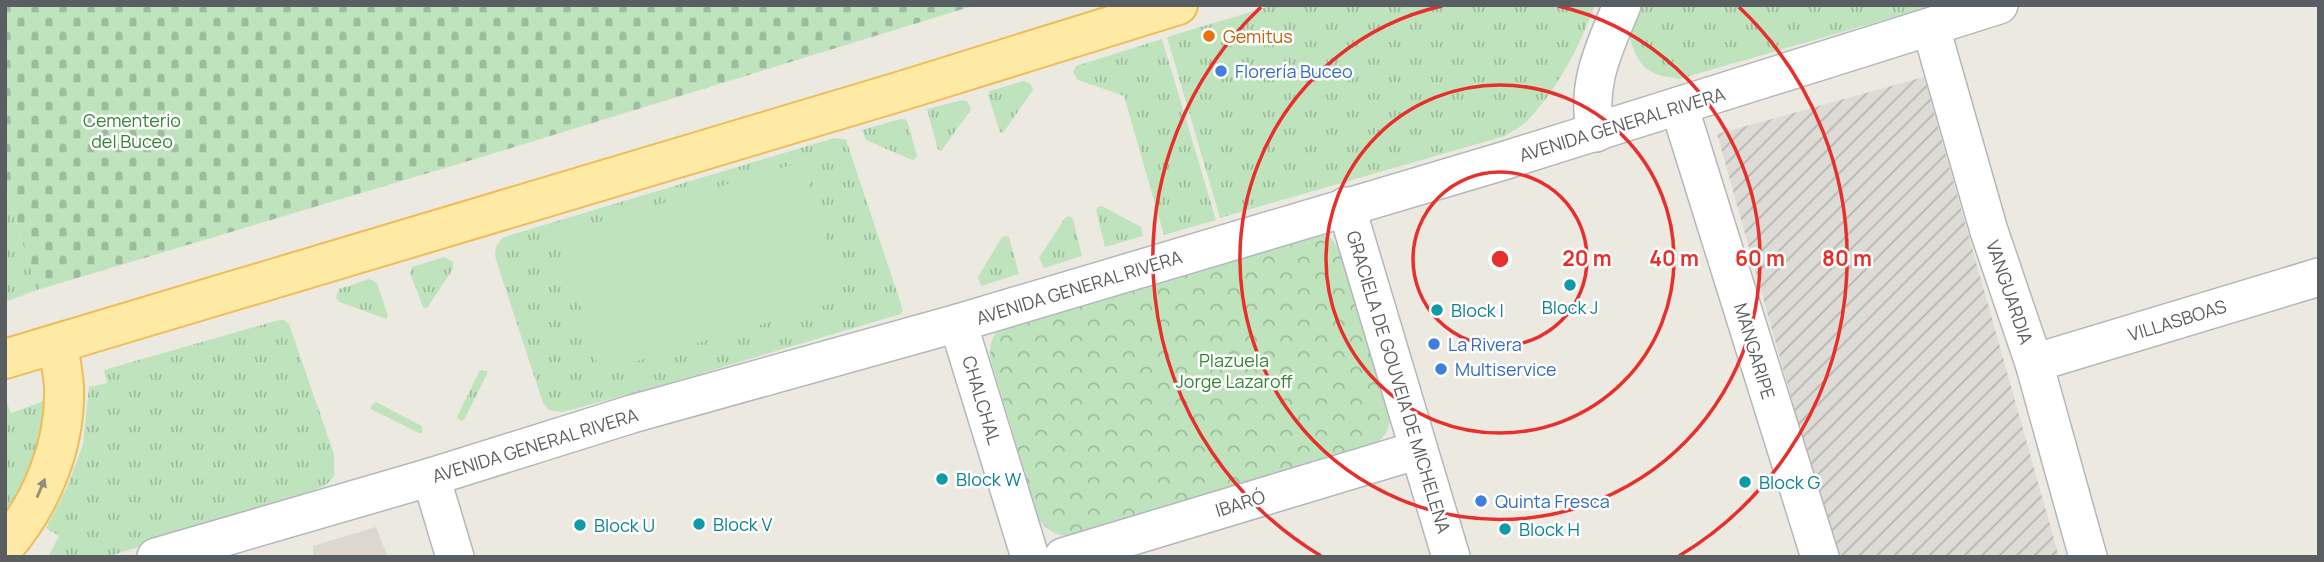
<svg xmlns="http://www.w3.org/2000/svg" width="2324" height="562" viewBox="0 0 2324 562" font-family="Manrope,sans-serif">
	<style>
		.industrial { fill: url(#industrial-furrows) }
		.education { fill: #dcd8cf }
		.grass { fill: url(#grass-tufts) }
		.forest { fill: url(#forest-crowns) }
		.cemetery { fill: url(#cemetery-stones) }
		.garden { fill: #bfe4bd }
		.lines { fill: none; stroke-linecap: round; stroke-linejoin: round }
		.minor-casing { stroke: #b4b7bc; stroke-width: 40 }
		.major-casing { stroke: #f0bc57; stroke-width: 42 }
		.minor { stroke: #fff; stroke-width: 37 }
		.major { stroke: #feeaa4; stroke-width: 38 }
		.oneway { fill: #938f79 }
		.ring { fill: none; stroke: #e7302c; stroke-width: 3.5 }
		.food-dot { fill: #e8710a; stroke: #fff; stroke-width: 2.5 }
		.shop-dot { fill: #3f7fe0; stroke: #fff; stroke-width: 2.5 }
		.culture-dot { fill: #0f9aa8; stroke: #fff; stroke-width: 2.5 }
		.labels { text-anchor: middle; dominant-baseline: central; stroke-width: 5; stroke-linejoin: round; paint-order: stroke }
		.food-label { font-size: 18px; fill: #c56008; stroke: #fff; text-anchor: start }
		.shop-label { font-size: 18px; fill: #366cbe; stroke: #fff; text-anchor: start }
		.park-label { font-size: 18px; fill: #368535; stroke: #fff }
		.street-label { font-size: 18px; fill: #595e62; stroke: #fff }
		.culture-label { font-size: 18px; fill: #0d838f; stroke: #fff; text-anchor: start }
		.centre { fill: #e7302c; stroke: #fff; stroke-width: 3.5 }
		.ring-label { font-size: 21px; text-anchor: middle; font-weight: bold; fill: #e7302c; stroke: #fff; stroke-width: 5; stroke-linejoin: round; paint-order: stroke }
	</style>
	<defs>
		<pattern id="industrial-furrows" width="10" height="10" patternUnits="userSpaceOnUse" patternTransform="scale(1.75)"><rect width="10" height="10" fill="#dddbd5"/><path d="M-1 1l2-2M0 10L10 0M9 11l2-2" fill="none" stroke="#b6b5b0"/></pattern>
		<pattern id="grass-tufts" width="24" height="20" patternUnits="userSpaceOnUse" patternTransform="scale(1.75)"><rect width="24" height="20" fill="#bfe4bd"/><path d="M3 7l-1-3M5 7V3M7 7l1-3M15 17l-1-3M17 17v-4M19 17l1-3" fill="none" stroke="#9ebc9d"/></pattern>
		<pattern id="forest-crowns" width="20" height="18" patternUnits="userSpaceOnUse" patternTransform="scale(1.75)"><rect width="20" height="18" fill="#bfe4bd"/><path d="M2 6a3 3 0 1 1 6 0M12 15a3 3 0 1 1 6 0" fill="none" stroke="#9ebc9d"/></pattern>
		<pattern id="cemetery-stones" width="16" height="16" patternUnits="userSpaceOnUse" patternTransform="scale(1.75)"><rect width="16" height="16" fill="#bfe4bd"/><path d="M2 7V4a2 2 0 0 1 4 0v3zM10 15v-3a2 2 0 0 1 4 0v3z" fill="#9ebc9d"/></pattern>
	</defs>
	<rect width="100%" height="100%" fill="#ece9e1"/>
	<path class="industrial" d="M1924,77l135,480h-223l-119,-423z"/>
	<path class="education" d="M376,527l12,30h-75v-11z"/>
	<g class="grass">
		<path d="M1274,5h321c-15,40 -37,84 -67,115 -6,7 -16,11 -23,16l-285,82 -53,-181z"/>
		<path d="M1636,5h300l-257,74c-11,-2 -23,-3 -32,-10 -12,-10 -20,-33 -18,-48 1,-5 5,-11 7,-16z"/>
		<path d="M1162,39l54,181 -52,15 -40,-139 -46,-16 -5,-8 3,-6z"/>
		<path d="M1024,81l7,3 2,6 -30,43 -3,-1 -12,-37 2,-4z"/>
		<path d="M963,100l5,2 3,8 -30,41 -3,-1 -11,-41z"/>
		<path d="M900,119h5l3,4 9,33 -2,3 -3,1 -46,-20 -4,-10z"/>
		<path d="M834,138l12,2 57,170 -2,4 -252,75 -87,23 -13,-2 -6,-7 -47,-143c-2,-10 0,-16 8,-23z"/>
		<path d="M5,185l32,105 -32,12z"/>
		<path d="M1102,206l39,21 2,9 -38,11 -9,-36 2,-4z"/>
		<path d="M1069,216l4,3 9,37 -38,12 -5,-10 26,-40z"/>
		<path d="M1006,236l3,1 10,37 -38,12 -3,-9 24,-40z"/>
		<path d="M444,257l9,5v7l-26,39 -4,-1 -13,-34 2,-6z"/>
		<path d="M369,279l8,4 11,33 -2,3 -46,-17 -4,-4 3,-9z"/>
		<path d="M279,320h5l5,4 45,130v22l-8,9 -16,7 -203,65h-59l11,-21 -13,-8 22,-43 15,-41 6,-57 18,-4 -3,-13z"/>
		<path d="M480,370l7,1v3l-23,46 -4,1 -3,-4z"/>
		<path d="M5,398l6,15 38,-14 -8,49 -36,75z"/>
		<path d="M376,402l46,24v7h-3l-48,-24v-3z"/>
	</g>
	<path class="forest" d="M1318,233l13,5 10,14 49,164c0,15 -7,22 -17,31l-305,90c-13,-3 -20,-6 -29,-17l-49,-163c-1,-12 2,-20 9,-29z"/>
	<path class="cemetery" d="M5,5h971l-481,148 -458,137 -32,-105z"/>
	<path class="garden" d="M802,162l41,138 -243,72 -41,-138z"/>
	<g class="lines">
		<defs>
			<g id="minor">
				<path d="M1931,28l58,203 45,132 54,194"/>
				<path d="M1679,106l141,451"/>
				<path d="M1596,133c-11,-48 8,-84 26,-128"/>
				<path d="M1346,206l105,351"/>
				<path d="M958,323l72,234"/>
				<path d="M2034,363l285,-86"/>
				<path d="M431,477l24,80"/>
				<path d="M156,557l275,-80 201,-63 326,-91 545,-162 496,-156"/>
				<path d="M1063,557l355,-107"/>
			</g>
			<g id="major">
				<path d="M5,359l893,-267 280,-87"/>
				<path d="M5,546c37,-43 61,-102 59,-159 -1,-14 -4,-29 -6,-43"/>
			</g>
		</defs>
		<use href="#minor" class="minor-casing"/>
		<use href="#major" class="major-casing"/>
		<use href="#minor" class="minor"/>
		<use href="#major" class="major"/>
	</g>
	<defs><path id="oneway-solid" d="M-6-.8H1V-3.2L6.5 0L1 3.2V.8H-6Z" transform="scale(1.75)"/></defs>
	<use class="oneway" href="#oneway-solid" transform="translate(41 488) rotate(-67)"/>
	<g class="ring">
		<circle cx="1500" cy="259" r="87"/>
		<circle cx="1500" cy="259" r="174"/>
		<path d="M1558 6A260 260 0 1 1 1442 6"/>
		<path d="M1321 556A347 347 0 0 1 1261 7M1739 7A347 347 0 0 1 1679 556"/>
	</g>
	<circle class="food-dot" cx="1209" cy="36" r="7"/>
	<g class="shop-dot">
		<circle cx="1221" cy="71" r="7"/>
		<circle cx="1434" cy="344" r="7"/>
		<circle cx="1441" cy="369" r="7"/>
		<circle cx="1481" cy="501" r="7"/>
	</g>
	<g class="culture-dot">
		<circle cx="1570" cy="285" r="7"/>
		<circle cx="1437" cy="310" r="7"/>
		<circle cx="942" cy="479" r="7"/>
		<circle cx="1745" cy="482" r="7"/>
		<circle cx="699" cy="524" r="7"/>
		<circle cx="580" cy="525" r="7"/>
		<circle cx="1505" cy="529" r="7"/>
	</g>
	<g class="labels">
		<g class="food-label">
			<text x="1223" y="36">Gemitus</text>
		</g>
		<g class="shop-label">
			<text x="1235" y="71">Florería Buceo</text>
			<text x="1448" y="344">La Rivera</text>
			<text x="1455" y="369">Multiservice</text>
			<text x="1495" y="501">Quinta Fresca</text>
		</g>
		<g class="park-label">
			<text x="132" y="120">Cementerio<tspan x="132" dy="21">del Buceo</tspan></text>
			<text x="1234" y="360">Plazuela<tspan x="1234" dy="21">Jorge Lazaroff</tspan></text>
		</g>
		<g class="street-label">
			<text transform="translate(1622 124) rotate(-17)">AVENIDA GENERAL RIVERA</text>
			<text transform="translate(1079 287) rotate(-17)">AVENIDA GENERAL RIVERA</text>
			<text transform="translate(2010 292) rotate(71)">VANGUARDIA</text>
			<text transform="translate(2177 320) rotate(-17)">VILLASBOAS</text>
			<text transform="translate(1755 351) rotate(73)">MANGARIPE</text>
			<text transform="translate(1399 382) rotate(73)">GRACIELA DE GOUVEIA DE MICHELENA</text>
			<text transform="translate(982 400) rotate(73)">CHALCHAL</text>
			<text transform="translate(535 445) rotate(-17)">AVENIDA GENERAL RIVERA</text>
			<text transform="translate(1240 503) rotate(-17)">IBARÓ</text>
		</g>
		<g class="culture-label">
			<text x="1570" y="307" text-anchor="middle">Block J</text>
			<text x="1451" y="310">Block I</text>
			<text x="956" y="479">Block W</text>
			<text x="1759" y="482">Block G</text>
			<text x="713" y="524">Block V</text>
			<text x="594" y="525">Block U</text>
			<text x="1519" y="529">Block H</text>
		</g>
	</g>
	<circle cx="1500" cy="259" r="10" class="centre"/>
	<g class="ring-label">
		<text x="1587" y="266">20 m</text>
		<text x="1674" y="266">40 m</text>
		<text x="1760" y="266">60 m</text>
		<text x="1847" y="266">80 m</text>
	</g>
	<rect width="2324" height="562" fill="none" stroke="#595e62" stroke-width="14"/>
</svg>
